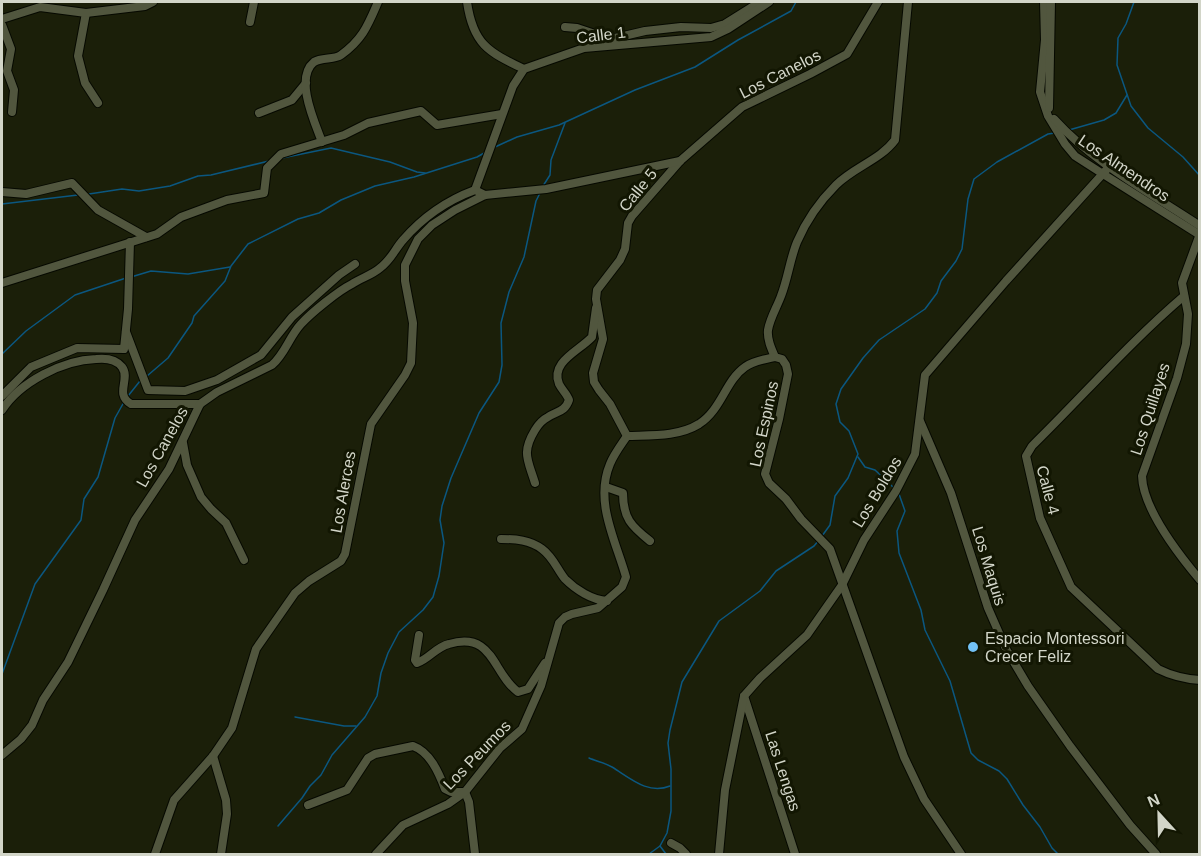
<svg xmlns="http://www.w3.org/2000/svg" width="1201" height="856" viewBox="0 0 1201 856" font-family="Helvetica,sans-serif">
	<style>
		.lines { fill: none; stroke-linecap: round; stroke-linejoin: round }
		.stream { stroke: #0b5780; stroke-width: 1.5 }
		.minor-casing { stroke: #060900; stroke-width: 10 }
		.minor { stroke: #51563e; stroke-width: 8 }
		.poi-dot { fill: #72c1f5; stroke: #121602; stroke-width: 2 }
		.labels { text-anchor: middle; dominant-baseline: central; stroke-width: 6; stroke-linejoin: round; paint-order: stroke }
		.street-label { font-size: 16px; fill: #d2d5c8; stroke: #121602 }
		.poi-label { font-size: 16px; fill: #d2d5c8; stroke: #121602; text-anchor: start }
	</style>
	<rect width="100%" height="100%" fill="#1b1f09"/>
	<g class="lines">
		<g class="stream">
			<path d="M1134,2l-8,22 -8,14 -1,27 14,41 17,22 35,29 17,19"/>
			<path d="M1069,130l35,-10 12,-7 11,-18"/>
			<path d="M495,147l22,-10 42,-12 76,-35 60,-23 43,-27 53,-29 5,-9"/>
			<path d="M282,158l49,-10 59,14 27,10 8,1"/>
			<path d="M543,186l7,-11 1,-15 14,-37"/>
			<path d="M89,194l33,-5 17,2 31,-5 28,-10 13,-1 58,-14"/>
			<path d="M2,204l76,-9"/>
			<path d="M131,277l20,-6 37,3 42,-7"/>
			<path d="M2,354l24,-23 49,-36 51,-17"/>
			<path d="M147,376l21,-18 24,-35 2,-7 31,-35 6,-15 17,-22 50,-25 21,-6 22,-13 34,-14 39,-9 63,-20 9,-5"/>
			<path d="M128,396l12,-15"/>
			<path d="M858,457l7,10 10,3 19,18"/>
			<path d="M899,494l6,17 -8,20 2,22 22,57 4,20 25,51 21,72 7,7 21,11 8,8 16,26 17,22 12,21 6,6"/>
			<path d="M822,536l8,-11 5,-29 13,-18 10,-24 -9,-23 -9,-9 -4,-18 5,-15 22,-31 16,-18 46,-31 12,-16 4,-12 15,-20 6,-12 6,-50 6,-20 23,-17 51,-28 7,-1"/>
			<path d="M2,674l33,-90 46,-64 3,-21 14,-22 17,-59 9,-16"/>
			<path d="M295,717l49,9h12"/>
			<path d="M589,758c7,3 16,5 23,9 18,11 36,28 58,19"/>
			<path d="M278,826l24,-28 8,-12 11,-11 11,-20 33,-38 12,-21 4,-23 7,-20 11,-21 24,-22 10,-13 6,-21 5,-33 -4,-23 2,-14 9,-28 28,-65 20,-31 3,-17 -1,-42 8,-31 15,-35 12,-56 4,-8"/>
			<path d="M660,846l6,8"/>
			<path d="M649,854l11,-8 7,-13 4,-22v-42l-3,-26 2,-13 12,-48 37,-61 41,-30 16,-20 38,-25 5,-6"/>
		</g>
		<defs>
			<g id="minor">
				<path d="M467,2c6,42 21,50 57,67"/>
				<path d="M908,2l-13,138c-15,20 -41,27 -59,45 -16,16 -30,36 -39,57 -7,17 -9,36 -16,54 -4,11 -11,22 -13,34 -1,9 3,18 7,27l7,2 4,6 2,9 -9,45 -14,55 4,9 17,16 15,20 29,30 74,208 20,42 37,55"/>
				<path d="M1044,2l1,38 -5,52 8,24 17,28 10,12 28,18 97,61"/>
				<path d="M86,13l-8,43 7,27 13,20"/>
				<path d="M2,19l38,-12 46,6 59,-7 8,-4"/>
				<path d="M250,22l4,-20"/>
				<path d="M2,25l9,24 -4,22 7,19 -2,22"/>
				<path d="M565,27l12,1 27,9 11,1 30,-7 36,-4 30,1 14,-4 35,-22"/>
				<path d="M1049,108l2,-106"/>
				<path d="M259,113l33,-13 14,-17"/>
				<path d="M1054,119c41,45 95,73 146,107"/>
				<path d="M322,142c-7,-19 -28,-64 -8,-80 8,-5 20,-2 27,-7 22,-16 27,-30 37,-53"/>
				<path d="M475,190l38,-104 11,-17 60,-21 127,-11 17,-8 41,-27"/>
				<path d="M2,192l24,2 46,-11 26,27 48,27"/>
				<path d="M1200,234l-18,49 6,31 -2,30 -9,34 -35,98c1,33 37,79 58,104"/>
				<path d="M2,283l155,-49 24,-17 46,-17 37,-7 3,-25 14,-14 63,-19 24,-12 53,-12 16,14 65,-11"/>
				<path d="M1184,296c-54,46 -101,100 -152,150l-6,10 14,62 31,69 87,82c14,7 26,10 42,11"/>
				<path d="M126,332l22,58 37,1 32,-11 44,-25 31,-38 47,-42 16,-11"/>
				<path d="M2,396l29,-29 46,-19 47,1 4,-40 2,-67"/>
				<path d="M2,410c18,-28 61,-50 94,-51 9,-1 20,0 26,8 9,12 -8,27 9,37h69"/>
				<path d="M920,421l31,72 37,115 18,41 22,37 42,60 60,79 26,29"/>
				<path d="M627,436l-17,-32 -11,-14 -5,-8 -1,-9 10,-34 -7,-40 1,-9 23,-30 5,-11 3,-26 4,-7 48,-55 62,-54 68,-33 37,-20 31,-52"/>
				<path d="M627,436c23,-1 51,1 72,-12 23,-15 26,-43 46,-57 8,-6 21,-8 30,-10"/>
				<path d="M183,443l4,22 14,32 10,12 15,14 18,37"/>
				<path d="M535,483c-7,-23 -14,-30 0,-53 3,-5 7,-10 13,-13 9,-6 17,-5 21,-17 -2,-6 -7,-10 -10,-16 -9,-22 20,-33 33,-47l4,-29"/>
				<path d="M606,487l17,6c0,25 8,33 27,48"/>
				<path d="M501,539c15,0 29,1 41,10 11,8 15,20 23,30 11,11 27,21 42,22"/>
				<path d="M419,635l-4,25 2,3c12,-4 19,-16 32,-19 45,-13 43,29 69,48l10,-3 17,-26"/>
				<path d="M744,696l51,158"/>
				<path d="M2,755l19,-16 11,-14 11,-25 25,-38 35,-72 32,-70 34,-51 31,-65 17,-12 55,-27c13,-11 17,-28 29,-41 10,-11 37,-33 51,-40 9,-6 20,-9 28,-16 11,-8 15,-19 23,-28 19,-22 45,-40 72,-50l10,5"/>
				<path d="M213,756l13,44 1,14 -6,40"/>
				<path d="M308,805l39,-15 21,-32 7,-4 38,-8c17,6 26,27 32,43l6,3h14l4,10 6,52"/>
				<path d="M671,843l9,5 6,6"/>
				<path d="M155,854l19,-54 39,-44 19,-28 24,-79 39,-56 14,-12 32,-20 4,-7 26,-130 34,-49 6,-12 2,-40 -8,-42v-16l13,-26 14,-14 23,-15 30,-15 61,-6 134,-28"/>
				<path d="M376,854l27,-29 45,-21 17,-12 35,-44 22,-19 19,-43 18,-63 6,-6 7,-3 26,-6 24,-21 4,-10c-10,-36 -32,-75 -16,-113 4,-10 11,-19 17,-28"/>
				<path d="M719,854l6,-64 19,-94 16,-18 47,-43 35,-50 22,-45 32,-49 19,-37 10,-79 81,-94 102,-113"/>
			</g>
		</defs>
		<use href="#minor" class="minor-casing"/>
		<use href="#minor" class="minor"/>
	</g>
	<circle class="poi-dot" cx="973" cy="647" r="6"/>
	<g class="labels">
		<g class="street-label">
			<text transform="translate(601 35) rotate(-7)">Calle 1</text>
			<text transform="translate(780 74) rotate(-27)">Los Canelos</text>
			<text transform="translate(1124 168) rotate(34)">Los Almendros</text>
			<text transform="translate(638 190) rotate(-51)">Calle 5</text>
			<text transform="translate(1150 409) rotate(-72)">Los Quillayes</text>
			<text transform="translate(764 424) rotate(-78)">Los Espinos</text>
			<text transform="translate(162 447) rotate(-61)">Los Canelos</text>
			<text transform="translate(1048 490) rotate(75)">Calle 4</text>
			<text transform="translate(343 492) rotate(-80)">Los Alerces</text>
			<text transform="translate(877 492) rotate(-59)">Los Boldos</text>
			<text transform="translate(989 566) rotate(73)">Los Maquis</text>
			<text transform="translate(477 755) rotate(-46)">Los Peumos</text>
			<text transform="translate(783 771) rotate(72)">Las Lengas</text>
		</g>
		<g class="poi-label">
			<text x="985" y="638">Espacio Montessori<tspan x="985" dy="18">Crecer Feliz</tspan></text>
		</g>
	</g>
	<rect width="1201" height="856" fill="none" stroke="#d2d5c8" stroke-width="6"/>
	<g transform="translate(1159 814) rotate(338)" stroke="#121602" stroke-width="4.5" paint-order="stroke">
	<path d="M0-4.5L10 22L0 15L-10 22Z" fill="#d2d5c8"/>
	<text y="-9" font-size="16" font-weight="bold" text-anchor="middle" fill="#d2d5c8">N</text>
	</g>
</svg>
